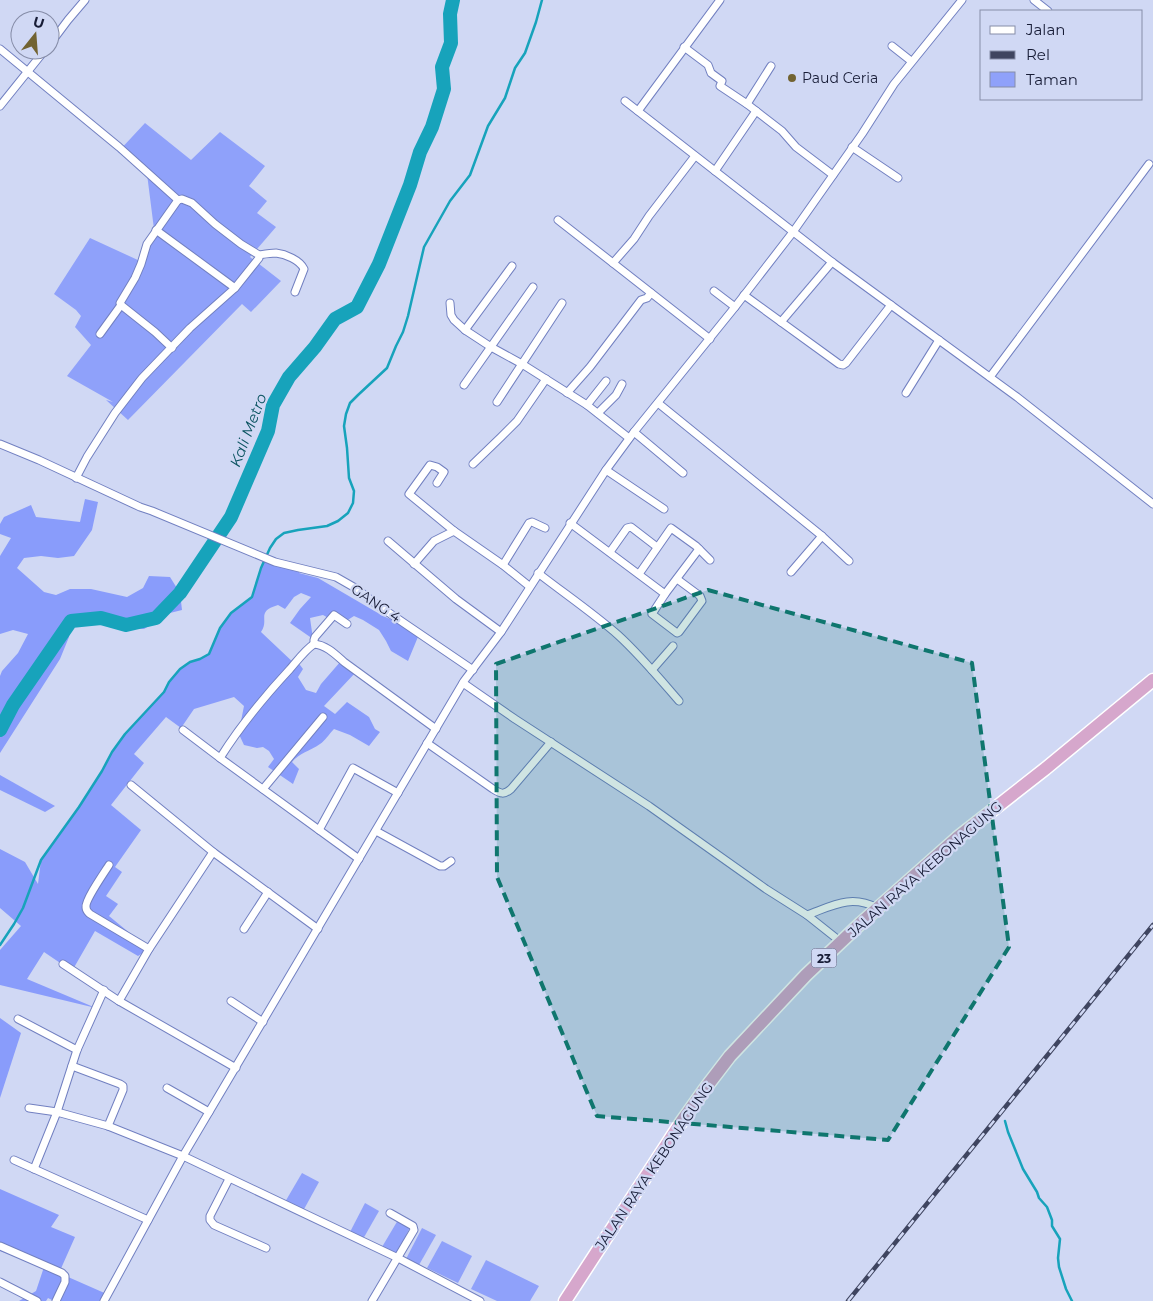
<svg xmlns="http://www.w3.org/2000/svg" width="1153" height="1301" viewBox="0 0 1153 1301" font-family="Montserrat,sans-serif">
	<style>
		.green { fill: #8fa1fa }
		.forest { fill: #899cfb }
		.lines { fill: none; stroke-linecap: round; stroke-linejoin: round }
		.stream { stroke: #17a3bb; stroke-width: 2.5 }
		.river { stroke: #17a3bb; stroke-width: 14 }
		.minor-casing { stroke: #7280c1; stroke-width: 9 }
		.trunk-casing { stroke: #fff; stroke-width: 15 }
		.minor { stroke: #fff; stroke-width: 7 }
		.trunk { stroke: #d6a7cc; stroke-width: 12 }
		.rail-casing { stroke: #3f4560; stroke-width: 4.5 }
		.rail { stroke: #d0d8f4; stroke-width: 2.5; stroke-dasharray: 8; stroke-linecap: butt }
		.marked { fill: #0f766e; fill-opacity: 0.2; stroke: #0f766e; stroke-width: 4; stroke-dasharray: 10 6; stroke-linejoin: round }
		.poi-dot { fill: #726331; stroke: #d0d8f4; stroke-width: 2 }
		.labels { text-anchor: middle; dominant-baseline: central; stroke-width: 4.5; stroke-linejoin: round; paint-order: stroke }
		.shield { fill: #d0d8f4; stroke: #4e546f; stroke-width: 1 }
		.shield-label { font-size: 12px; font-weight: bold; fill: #171c36 }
		.poi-label { font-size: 14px; fill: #171c36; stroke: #d0d8f4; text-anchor: start }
		.street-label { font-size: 14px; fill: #171c36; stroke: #d0d8f4 }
		.water-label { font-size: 15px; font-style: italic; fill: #0a5360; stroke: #d0d8f4 }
	</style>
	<rect width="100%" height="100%" fill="#d0d8f4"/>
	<g class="green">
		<path d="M145,123l46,37 29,-28 45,34 -16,20 18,15 -10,12 19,14 -26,30 31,24 -30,31 -9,-8 -114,116 -22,-20 7,2 -46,-26 24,-31 -16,-18 6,-11 -5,-6 -22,-16 36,-56 50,23 14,-32 -7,-55 -29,-22z"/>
		<path d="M302,1173l17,9 -16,29 -18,-9z"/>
		<path d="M365,1203l14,8 -16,28 -13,-7z"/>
		<path d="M398,1220l13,5 -14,29 -15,-7z"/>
		<path d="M422,1228l14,7 -17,30 -13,-6z"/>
		<path d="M442,1241l30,15 -14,27 -31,-15z"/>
		<path d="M486,1260l53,26 -9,15h-33l-26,-12z"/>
	</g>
	<g class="forest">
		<path d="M85,499l13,3 -6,28 -18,26 -16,2 -17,-2 -17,2 -7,10 27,24 12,3 14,-6h21l36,8 16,-9 6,-12 21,1 10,16 2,17 -12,3 -26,16 -20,-1 -24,-10 -29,3 -2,16 -9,22 -60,94v-77l2,-5 16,-18 10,-19 -15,-4 -13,4v-78l11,-18 -11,-4v-10l4,-7 27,-12 5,12 44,5z"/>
		<path d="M266,559l34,12 -1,2 19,5 65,38 37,16 -12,29 -17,-10 -5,-10 -7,-11 -16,-10 -9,-4 -11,7 -11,-3 -9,-5 -13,3 3,21 -23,-16 10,-14 11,-12 -10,-4 -7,4 -9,12 -7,-4c-23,7 -8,14 -17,27l35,33 1,-4 6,8 -5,8 8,13 10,3 5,-9 20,-23 15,11 -32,34 11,8 12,-12 22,15 6,12 5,3 -11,14 -19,-11 -16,-6c-5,5 -9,12 -14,15 -10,7 -21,9 -28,18l7,7 -6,15 -25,-17 6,-8 -5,-8 -6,-4 -6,1 -13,-3 -8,-17 5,-7 3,-15 -10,-9 -40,12 -13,19 -15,-11 -32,37 10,9 -33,42 30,25 -26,37 7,5 -16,24 12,8 -9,12 40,33 -11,7 -43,-25 -23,40 -28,-19 -17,27 69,29 -96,-23v-35l21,-24 -21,-18v-59l25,13 13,22 3,-24 38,-53 23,-36 10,-19 13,-18 39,-42 5,-10 11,-13 10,-7 10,-3 9,-5 11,-26 11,-15 21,-16 9,-29z"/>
		<path d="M0,775l55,31 -10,6 -45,-22z"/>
		<path d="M0,1018l21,15 -21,65z"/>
		<path d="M0,1189l59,26 -8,12 24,10 -16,36 50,22 -3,6h-52l-6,-3 -2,3h-27l17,-10 8,-24 -44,-16z"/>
	</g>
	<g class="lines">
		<g class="stream">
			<path d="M0,945l14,-21 9,-16 18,-48 38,-53 23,-36 10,-19 13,-18 39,-42 5,-10 11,-13 10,-7 10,-3 9,-5 11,-26 11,-15 21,-16 9,-29 9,-20 6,-9 8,-6 14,-3 29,-4 11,-5 10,-8 5,-10 1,-12 -5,-13 -2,-30 -3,-22 2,-12 4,-11 8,-8 29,-27 9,-22 7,-14 5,-16 16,-69 26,-46 20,-26 18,-49 17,-28 10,-30 10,-15 11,-31 6,-22"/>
			<path d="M1005,1121l3,11 15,37 14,23 2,6 8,9 5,13v6l8,13 -2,19 1,9 7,22 6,12"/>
		</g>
		<path class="river" d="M0,730l13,-25 58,-84 30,-3 25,7 30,-7 24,-25 51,-76 37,-86 5,-26 16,-28 26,-30 20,-28 22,-12 22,-43 31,-79 10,-33 12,-25 12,-38 -2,-22 9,-24 -1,-29 3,-14"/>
		<defs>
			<g id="minor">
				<path d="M1034,0l14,11"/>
				<path d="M50,44l18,-24 17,-20"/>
				<path d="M892,46l19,15"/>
				<path d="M684,47l24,18 3,8 11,8 -2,5 27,18 35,27 14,16 37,28"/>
				<path d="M0,49l119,98 59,53 4,-1 10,4 23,21 26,20 18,11v3l-24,30 -45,40 -48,50 -27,35 -28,44 -11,21"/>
				<path d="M625,101l207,161 185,135 136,107"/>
				<path d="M747,104l24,-38"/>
				<path d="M0,106l45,-56"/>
				<path d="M638,111l82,-111"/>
				<path d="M852,147l46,31"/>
				<path d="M715,171l41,-60"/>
				<path d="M558,220l152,119"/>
				<path d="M156,230l79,58"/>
				<path d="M259,255c6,-1 11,-2 17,-2 9,1 24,7 28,16l-9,23"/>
				<path d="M613,263l21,-24 15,-23 46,-60"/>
				<path d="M714,291l21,16"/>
				<path d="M744,295l95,69 4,1 3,-2 45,-58"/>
				<path d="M450,303l1,12 3,5 11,10 26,17 31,17 65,41 42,33"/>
				<path d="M781,322l51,-60"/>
				<path d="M465,330l47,-64"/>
				<path d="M100,334l21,-29"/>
				<path d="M172,348l-17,-16 -34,-27 -1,-2 15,-25 6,-14 6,-20 31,-44"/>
				<path d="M990,377l159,-213"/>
				<path d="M464,385l69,-98"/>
				<path d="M567,393l23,-26 51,-67 6,-2 4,-5"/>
				<path d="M906,393l33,-53"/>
				<path d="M497,402l65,-99"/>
				<path d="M658,403l164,133 27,25"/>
				<path d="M587,405l19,-24"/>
				<path d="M598,413l18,-18 6,-11"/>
				<path d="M634,432l49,41"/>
				<path d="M0,444l39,16 101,47 12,4 123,51 61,15 21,12 19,15 97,66"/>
				<path d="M473,464l28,-27 16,-16 29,-42"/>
				<path d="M606,470l58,39"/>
				<path d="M437,483l7,-11 -7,-5 -7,-2 -21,29 45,37 49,34 26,21"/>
				<path d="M570,523l95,71 -13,20 25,19 2,-1 23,-31 -2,-5 -23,-17"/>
				<path d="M388,541l68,58 45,33"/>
				<path d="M610,552l17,-24 4,-1 26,20"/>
				<path d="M414,564l20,-23 20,-10"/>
				<path d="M503,565l26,-42 3,-1 13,6"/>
				<path d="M791,572l31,-36"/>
				<path d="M538,573c27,21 55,40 80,62 22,20 41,43 61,66"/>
				<path d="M639,574l32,-46 25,18 14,14"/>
				<path d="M665,594l34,-45"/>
				<path d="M314,644v-4l1,-3 19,-22 13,9"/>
				<path d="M652,670l21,-24"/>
				<path d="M463,683l52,36 134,87 117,83 41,26c25,-9 44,-21 70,-7"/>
				<path d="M183,730l37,28"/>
				<path d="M427,743l66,46c8,5 11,6 18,0l40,-47"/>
				<path d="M131,785l82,67 105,77"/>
				<path d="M263,789l60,-72"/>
				<path d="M319,830l34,-62 45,25"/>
				<path d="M376,831l64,35h4l7,-5"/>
				<path d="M359,859l-139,-101c20,-32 44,-61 70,-89 7,-8 15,-19 24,-25 12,1 21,10 30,18l92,67"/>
				<path d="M109,865c-5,8 -24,35 -23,42 0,4 1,4 4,7l59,35"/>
				<path d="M807,915l34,27"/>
				<path d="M244,929l24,-37"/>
				<path d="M63,964l56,37 117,67"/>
				<path d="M119,1001l30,-52 64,-97"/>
				<path d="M231,1001l32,21"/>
				<path d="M18,1019l59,31"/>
				<path d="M72,1066l48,18 3,2v4l-15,36"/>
				<path d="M167,1088l42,24"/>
				<path d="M29,1108l28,4 51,14 75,30 215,102 82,43"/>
				<path d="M14,1160l134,60"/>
				<path d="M34,1169l23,-57 20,-62 27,-60"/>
				<path d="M229,1179l-19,37v4l4,5 52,23"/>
				<path d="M0,1246l62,27 3,3v6l-9,19"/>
				<path d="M0,1282l37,19"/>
				<path d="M104,1301l79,-145 281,-475 37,-49 105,-162 28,-38 101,-125 58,-75 69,-98 32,-50 68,-84"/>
				<path d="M372,1301l42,-71 -1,-4 -23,-13"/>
			</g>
			<path id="trunk" d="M565,1301l117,-180 25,-35 23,-30 76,-81 55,-52 96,-85 88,-69 108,-89"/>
		</defs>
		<use href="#minor" class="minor-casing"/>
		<use href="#trunk" class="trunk-casing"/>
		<use href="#minor" class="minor"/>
		<use href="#trunk" class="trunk"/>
		<defs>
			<path id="rail" d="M848,1301l305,-376"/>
		</defs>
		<use href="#rail" class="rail-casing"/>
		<use href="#rail" class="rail"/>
	</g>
	<path class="marked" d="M708,590l264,73 37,284 -121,193 -291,-24 -100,-239 -1,-213z"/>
	<circle class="poi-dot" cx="792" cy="78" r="5"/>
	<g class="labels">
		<rect class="shield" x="811.5" y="948.5" width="25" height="19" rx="4"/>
		<g class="shield-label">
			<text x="824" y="958">23</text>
		</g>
		<g class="poi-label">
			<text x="802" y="78">Paud Ceria</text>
		</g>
		<g class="street-label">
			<text transform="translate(376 603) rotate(34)">GANG 4</text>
			<text transform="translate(925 869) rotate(-41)">JALAN RAYA KEBONAGUNG</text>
			<text transform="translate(654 1166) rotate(-56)">JALAN RAYA KEBONAGUNG</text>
		</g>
		<g class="water-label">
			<text transform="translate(248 430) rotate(-69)">Kali Metro</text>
		</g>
	</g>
	<rect x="980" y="10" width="162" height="90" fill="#d0d8f4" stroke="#868da8"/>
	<rect x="990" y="26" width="25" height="8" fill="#ffffff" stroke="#868da8"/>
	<text x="1026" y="35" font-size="15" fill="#171c36">Jalan</text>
	<rect x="990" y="51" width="25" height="8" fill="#3f4560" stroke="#868da8"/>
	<text x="1026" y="60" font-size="15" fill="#171c36">Rel</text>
	<rect x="990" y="72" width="25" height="15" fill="#8fa1fa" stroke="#868da8"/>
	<text x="1026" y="85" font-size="15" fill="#171c36">Taman</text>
	<g transform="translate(35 35) rotate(17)"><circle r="24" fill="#d0d8f4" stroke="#868da8"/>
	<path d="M0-4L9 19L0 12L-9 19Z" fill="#726331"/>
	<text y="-8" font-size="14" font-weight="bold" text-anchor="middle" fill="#171c36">U</text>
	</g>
</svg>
